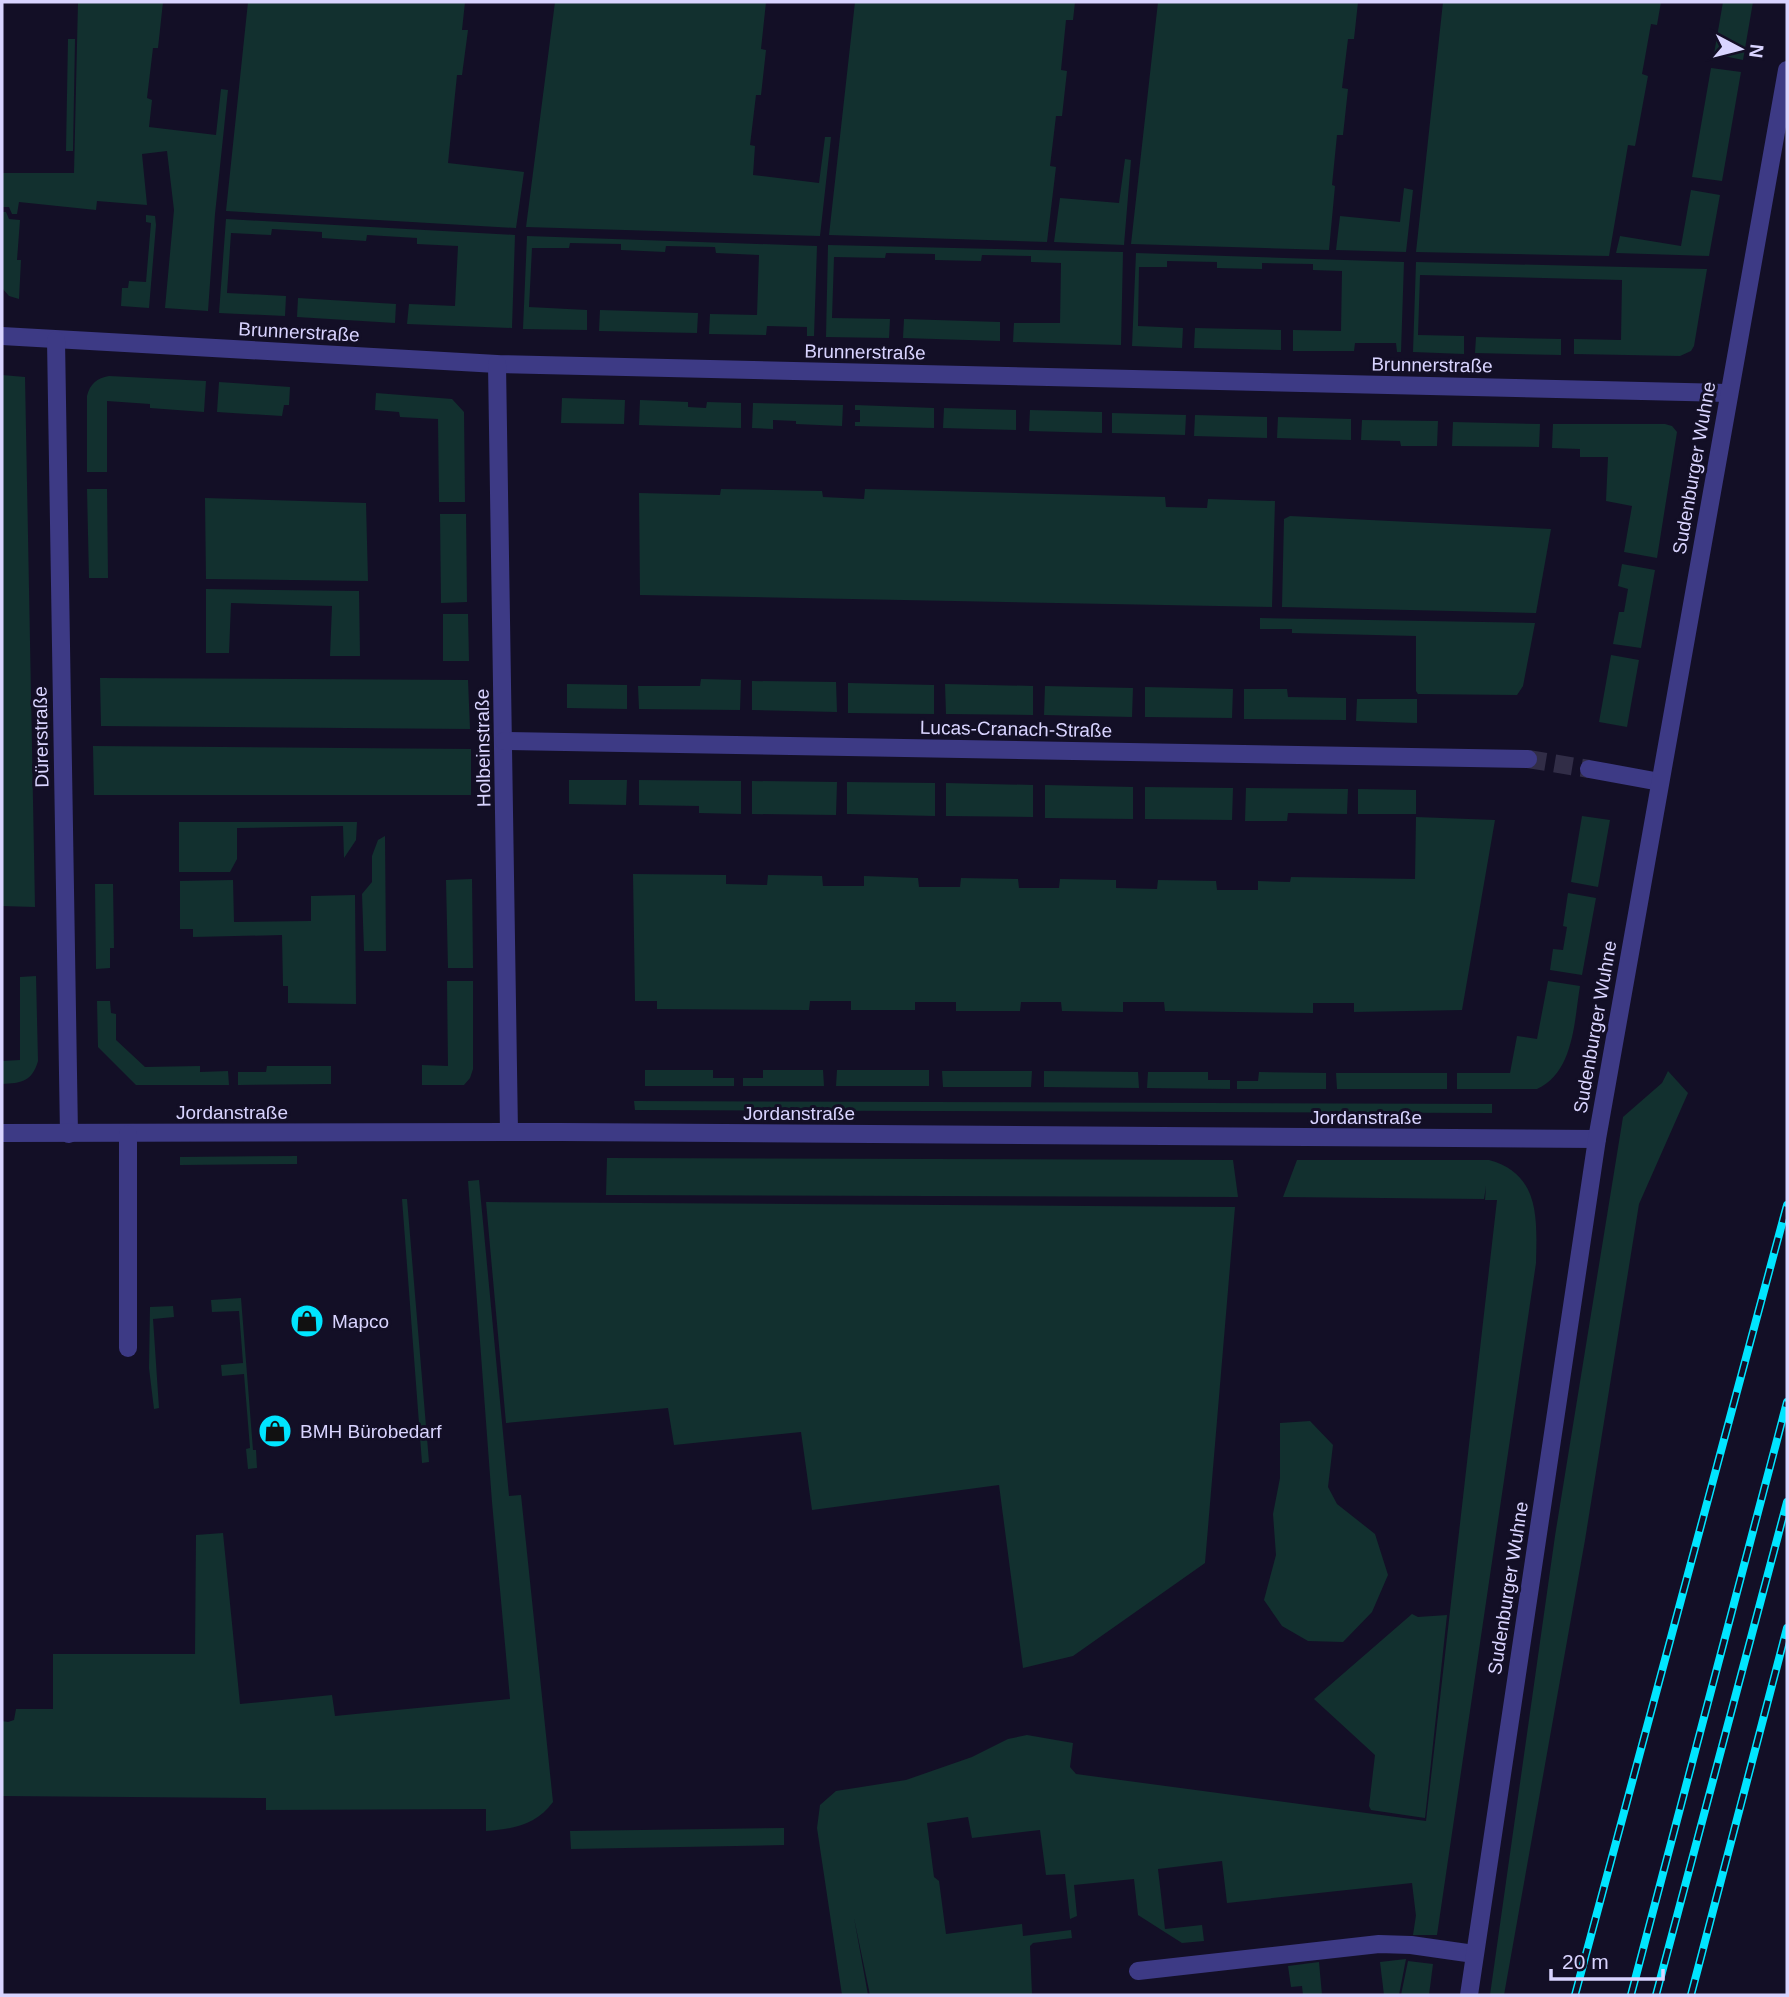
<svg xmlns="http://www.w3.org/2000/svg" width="1789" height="1997" viewBox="0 0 1789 1997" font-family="Helvetica,sans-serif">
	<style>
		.green { fill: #12302f }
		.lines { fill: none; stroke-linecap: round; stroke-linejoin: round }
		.minor-tunnel { stroke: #312d47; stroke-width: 18; stroke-dasharray: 18 9; stroke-linecap: butt }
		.minor { stroke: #3d3a85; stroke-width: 18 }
		.rail-casing { stroke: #00e5ff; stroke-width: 8 }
		.rail { stroke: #130f26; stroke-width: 5; stroke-dasharray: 16; stroke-linecap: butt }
		.labels { text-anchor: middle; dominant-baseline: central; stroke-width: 6; stroke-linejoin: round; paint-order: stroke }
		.street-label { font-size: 19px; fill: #d9d4ff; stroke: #130f26 }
		.poi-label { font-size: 19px; fill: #d9d4ff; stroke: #130f26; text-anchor: start }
	</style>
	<rect width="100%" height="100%" fill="#130f26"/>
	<g class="green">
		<path d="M78,2h85l-5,46h-5l-6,50 5,2 -3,27 67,8 5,-46 7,1 -13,124 -7,97 -43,-3 9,-98 -7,-59 -25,3 5,51 -50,-4 -1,9 -77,-8 -2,12h-5l-3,-7h-7v-34h72z"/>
		<path d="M248,2h217l-3,28h6l-6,45h-5l-9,88 76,9 -8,56 -290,-17z"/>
		<path d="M555,2h211l-5,47 5,1 -5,45h-5l-6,50 5,1 -2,29 66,8 6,-46h6l-11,99 -294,-9z"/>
		<path d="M855,2h220l-2,18h-7l-5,50 6,1 -5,45h-6l-6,50 6,1 -9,75 -218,-7z"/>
		<path d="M1158,2h200l-4,37h-6l-6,49 6,1 -5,46h-6l-5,50 3,1 -6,64 -198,-6z"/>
		<path d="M1443,2h218l-4,23 -6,-1 -9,50 6,2 -12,65 -1,5 -7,-1 -19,111 -193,-4z"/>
		<path d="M1723,2h30l-10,58 -29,-6z"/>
		<path d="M68,39h7l-2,112h-7z"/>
		<path d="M1711,68l30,4 -19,109 -30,-4z"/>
		<path d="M1125,159l6,1 -7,85 -70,-3 6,-44 59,5z"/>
		<path d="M1404,188l9,2 -7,62 -70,-2 4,-34 60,6z"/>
		<path d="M1691,190l29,5 -11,61 -93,-3 4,-17 61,10z"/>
		<path d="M2,212h4l3,7 11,1 -3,40h4l-2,39 -10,-3 -6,-7z"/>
		<path d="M146,215l9,1 1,9 -7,83 -28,-2 1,-18h6l1,-7 17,1 5,-59 -5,-1z"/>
		<path d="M226,219l289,16 -3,93 -105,-4 2,-20 46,2 3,-60 -41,-2v-6l-50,-3 -1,6 -44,-3v-6l-50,-3 -1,6 -40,-2 -4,60 59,3 -1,20 -66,-3z"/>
		<path d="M527,236l290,10 -3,90h-7v-9l-40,-1 -1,9 -57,-1 1,-20 47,1 2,-60 -43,-2 -1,-6 -49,-1 -1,6 -44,-2v-6l-51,-1 -1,5h-37l-3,59 58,3v20l-64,-1z"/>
		<path d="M828,245l295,7 -2,93 -108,-3 1,-19h46l1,-60 -30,-1v-6l-49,-1 -1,6 -46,-1v-6l-49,-1 -1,5 -51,-1 -2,61 58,1 -1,19 -63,-1z"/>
		<path d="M1136,253l268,9 -3,90h-4l-1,-9h-41l-1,8h-61v-21l48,1 1,-60 -29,-1v-6l-51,-1v6l-45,-1v-6l-50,-1v6h-28l-1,59 45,2 -1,20 -50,-2z"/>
		<path d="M1416,262l291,7 -13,77 -3,5 -11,5 -106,-2v-15l47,1 1,-60 -202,-5 -2,60 46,1v18l-51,-2z"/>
		<path d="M298,298l98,6 -1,19 -98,-6z"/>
		<path d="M600,310l98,3 -1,20 -98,-2z"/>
		<path d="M904,319l96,3v19l-97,-3z"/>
		<path d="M1195,328l86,2v20l-87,-2z"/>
		<path d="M1476,337l85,2v16l-86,-2z"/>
		<path d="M2,375l23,2 10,530 -33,-1z"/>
		<path d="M109,376l97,5 -2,31 -54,-4v-4l-43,-3v71h-20v-76c3,-12 10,-18 22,-20z"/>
		<path d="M219,382l71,5 -1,18h-5l-2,11 -65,-4z"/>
		<path d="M376,393l76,6 12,13 1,90h-26l-1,-83 -38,-2 -1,-5 -24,-2z"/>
		<path d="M562,398l63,2 -1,24 -63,-1z"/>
		<path d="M640,400l48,2v5l18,1 1,-6 34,1v25l-102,-3z"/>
		<path d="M753,403l90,2 -1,21 -46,-2v-3l-23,-1v9l-21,-1z"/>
		<path d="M855,405l79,3v20l-79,-2v-4h5v-12h-5z"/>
		<path d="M944,408l72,2v20l-73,-2z"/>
		<path d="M1030,410l72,2v21l-73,-2z"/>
		<path d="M1112,413l74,2 -1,20 -73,-2z"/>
		<path d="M1195,415l72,2v21l-73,-2z"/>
		<path d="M1278,417l73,2v21l-74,-2z"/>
		<path d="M1362,420l76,1 -1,25h-36l-1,-5 -39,-1z"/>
		<path d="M1453,422l87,2 -1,23 -87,-1z"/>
		<path d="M1553,424h112l7,2 5,6 -20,126 -33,-6 8,-46 -26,-5 2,-44h-28v-8l-28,-1z"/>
		<path d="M87,489h20l1,89h-19z"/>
		<path d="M721,489l101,2 1,6 41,2 1,-10 300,8 1,10 41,1 1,-9 67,2 -3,106 -632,-12 -1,-102 81,2z"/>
		<path d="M205,498l161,5 2,78 -162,-2z"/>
		<path d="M440,514h26l1,88 -26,1z"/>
		<path d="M1290,516l261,13 -15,84 -254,-6 2,-88z"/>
		<path d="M1622,564l33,6 -14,78 -28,-4 6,-32h5l4,-23 -10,-3z"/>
		<path d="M206,589l153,2 1,65h-30l2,-50 -101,-3 -2,50h-23z"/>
		<path d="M443,614h25l1,47h-26z"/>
		<path d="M1260,618l275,5 -12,63 -6,9 -99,-1 -2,-3v-55l-124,-3v-4h-32z"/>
		<path d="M1611,655l28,5 -12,67 -28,-5z"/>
		<path d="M100,678l368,2 2,49 -369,-3z"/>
		<path d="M701,679l40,1 -1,30 -101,-1 -1,-23h62z"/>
		<path d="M752,681l84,1 1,30 -85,-2z"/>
		<path d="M848,683l86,2v29l-86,-1z"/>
		<path d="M567,684l60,1v24l-60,-1z"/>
		<path d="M945,684l88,2v29l-87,-1z"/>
		<path d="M1045,686l88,2 -1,29 -88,-2z"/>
		<path d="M1145,687l88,2 -1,29 -87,-1z"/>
		<path d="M1244,689h43l1,8 58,1v22l-102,-1z"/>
		<path d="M1357,699h60v24l-61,-2z"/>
		<path d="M93,746l378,3v46h-377z"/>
		<path d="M569,780h58l-1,25 -57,-1z"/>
		<path d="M639,780l102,1v33l-42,-1v-7l-60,-1z"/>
		<path d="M752,781l85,1 -1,33 -84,-1z"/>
		<path d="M847,782l88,1v33l-88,-2z"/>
		<path d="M946,783l87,2v32l-87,-1z"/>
		<path d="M1045,785l88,2v32l-88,-1z"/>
		<path d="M1145,787l88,1 -1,32 -87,-1z"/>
		<path d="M1246,788l102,1 -1,25 -59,-1 -1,8h-42z"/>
		<path d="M1358,789l58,1v24h-58z"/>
		<path d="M1582,816l28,4 -12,67 -27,-5z"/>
		<path d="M1416,817l79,3 -33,190 -108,2v-9h-41v10l-148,-2 -1,-9h-41v10l-61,-1 -1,-9h-40l-1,9h-64v-9h-41v8h-64v-9h-41l-1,9 -152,-1v-8h-22l-2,-127 93,1v9l41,1 1,-10 54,1 1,10h41v-10l54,2 1,9h41l1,-9 57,1 1,9h40l1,-9 56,1v8l41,1 1,-9 58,1 1,9h41v-9l32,1 1,-5 124,2z"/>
		<path d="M179,822h178l-1,18 -12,18 -1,-32 -106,2v31l-7,13h-51z"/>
		<path d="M385,836l1,115h-22l-2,-57 10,-12v-26l6,-16z"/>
		<path d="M472,879l1,89h-25l-2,-88z"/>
		<path d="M233,880l1,42 77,-1v-25l44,-1 1,109 -68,-1v-17h-5l-1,-51 -89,2v-8h-13v-48z"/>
		<path d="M95,884h18l1,64h-4v20l-14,1z"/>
		<path d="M1568,893l28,5 -14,77 -32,-5 3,-21 10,1 4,-23 -4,-1z"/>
		<path d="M36,976l2,85c-6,21 -17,22 -36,23v-23l18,-1v-83z"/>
		<path d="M447,981h26v88l-3,9 -6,7h-42v-20l26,1z"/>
		<path d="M1548,981l32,5c-6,36 -6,86 -43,103h-80v-16h53l7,-37 20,3z"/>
		<path d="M97,1001h13l1,12 5,1v26l29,27 55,-1v6l28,-1 1,14h-93l-38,-38z"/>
		<path d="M267,1066h64v18l-93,1v-13h28z"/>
		<path d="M645,1070h68v8h21v8h-89z"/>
		<path d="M763,1070h60l1,16h-81v-8h20z"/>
		<path d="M837,1070h92v16h-93z"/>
		<path d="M942,1071h90l-1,16h-88z"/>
		<path d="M1044,1071l94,1 1,16 -95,-1z"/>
		<path d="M1668,1071l20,22 -49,111 -54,336 -81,455h-14l65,-459 68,-419 39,-34z"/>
		<path d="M1148,1072h60v8h22v9l-83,-1z"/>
		<path d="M1259,1072l67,1v16h-89v-8h21z"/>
		<path d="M1336,1073h111v16h-110z"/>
		<path d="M634,1101l858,3v9l-857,-3z"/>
		<path d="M297,1156v8l-117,1v-8z"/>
		<path d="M607,1158l626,2 5,37 -632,-2z"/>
		<path d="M1297,1160h192c51,14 48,58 47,103l-99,672h-24l7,-46 -4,27 -4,-33 -185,20 -5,-42 -64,8 7,60 37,-4 2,16 -22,2 -44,-28 -4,-36 -60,6 3,31 -7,3 -5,-45 -19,1 -6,-45 -68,8 -4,-21 -41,6 7,54 5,4 7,53 76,-10 1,12 48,-6 1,8 -39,5 -3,3 2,49h-162l-16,-77 14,77h-26l-25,-167 3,-23 16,-14 70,-11 66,-23 36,-18 19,-4 46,8 -3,24 6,7 350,47 71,-621h-12l1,-14 -2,13 -201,-2z"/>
		<path d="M479,1180l30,316 12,-1 32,307c-17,23 -39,27 -67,29v-22l-220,1v-12l-264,-2v-75l6,1 6,-2 2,-11h37v-55h142l1,-119 27,-2 17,171 92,-9 3,21 175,-17 -18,-197 -24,-321z"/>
		<path d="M402,1199h5l22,263 -7,1z"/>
		<path d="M486,1202l749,5 -30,356 -132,93 -50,12 -24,-183 -187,25 -11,-78 -127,13 -6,-37 -162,15z"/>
		<path d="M241,1298l12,152h3l1,18 -9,1 -2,-20 4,-1 -6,-74 -22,2 -1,-11 22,-2 -4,-52 -27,1 -1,-12z"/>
		<path d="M173,1306l1,11 -21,2 6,89 -5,1 -5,-41 1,-61z"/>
		<path d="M1310,1421l23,24 -5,42 9,17 38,30 13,41 -16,37 -29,30 -35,-1 -26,-15 -18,-26 12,-45 -3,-41 7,-36v-55z"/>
		<path d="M1412,1614l6,3 29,-2 -22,203 -54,-8 -2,-4 6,-51 -61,-56z"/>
		<path d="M784,1828v17l-213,4 -1,-18z"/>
		<path d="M1406,1959l-7,36h-15l-4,-33z"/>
		<path d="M1408,1961l25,3 -4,31h-28z"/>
		<path d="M1319,1962l3,33h-19l-1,-9 -11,1 -3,-21z"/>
	</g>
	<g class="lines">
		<path class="minor-tunnel" d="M1528,759l61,10"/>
		<g class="minor">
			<path d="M2,336l495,28 1231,29"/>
			<path d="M56,340l13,794"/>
			<path d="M497,364l12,768"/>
			<path d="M504,741l1024,18"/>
			<path d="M1589,769l71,13"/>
			<path d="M2,1133l559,-1 1036,7"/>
			<path d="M128,1348v-214"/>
			<path d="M1138,1971l241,-27 32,1 63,9"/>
			<path d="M1469,1995l128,-856 190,-1069"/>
		</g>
		<defs>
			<g id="rail">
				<path d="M1575,1995l212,-790"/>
				<path d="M1631,1995l156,-593"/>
				<path d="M1656,1995l131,-493"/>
				<path d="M1691,1995l96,-367"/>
			</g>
		</defs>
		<use href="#rail" class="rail-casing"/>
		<use href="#rail" class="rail"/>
	</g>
	<defs>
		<symbol id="shop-disc" viewBox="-11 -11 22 22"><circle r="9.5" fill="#00e5ff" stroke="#130f26"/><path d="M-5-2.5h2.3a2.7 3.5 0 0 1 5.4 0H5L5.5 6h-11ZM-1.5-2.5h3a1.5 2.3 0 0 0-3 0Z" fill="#111"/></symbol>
	</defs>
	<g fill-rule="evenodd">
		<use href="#shop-disc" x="288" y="1302" width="38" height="38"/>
		<use href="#shop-disc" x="256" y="1412" width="38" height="38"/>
	</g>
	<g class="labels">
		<g class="street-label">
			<text transform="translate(299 332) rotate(3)">Brunnerstraße</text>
			<text transform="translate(865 352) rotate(1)">Brunnerstraße</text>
			<text transform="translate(1432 365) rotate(1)">Brunnerstraße</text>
			<text transform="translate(1694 468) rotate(-80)">Sudenburger Wuhne</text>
			<text transform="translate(1016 729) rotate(1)">Lucas-Cranach-Straße</text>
			<text transform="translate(41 737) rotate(-91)">Dürerstraße</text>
			<text transform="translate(483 748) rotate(-91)">Holbeinstraße</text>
			<text transform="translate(1595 1027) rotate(-80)">Sudenburger Wuhne</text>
			<text x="232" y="1112">Jordanstraße</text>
			<text x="799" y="1113">Jordanstraße</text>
			<text x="1366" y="1117">Jordanstraße</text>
			<text transform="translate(1508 1588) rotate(-81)">Sudenburger Wuhne</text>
		</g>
		<g class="poi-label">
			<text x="332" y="1321">Mapco</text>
			<text x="300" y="1431">BMH Bürobedarf</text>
		</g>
	</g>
	<rect width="1789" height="1997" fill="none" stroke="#d9d4ff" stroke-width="7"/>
	<g transform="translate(1740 49) rotate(97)" stroke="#130f26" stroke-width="5" paint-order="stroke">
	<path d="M0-5L12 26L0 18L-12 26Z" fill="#d9d4ff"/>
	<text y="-10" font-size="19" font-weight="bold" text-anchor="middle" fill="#d9d4ff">N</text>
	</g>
	<path d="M1551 1969v10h112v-10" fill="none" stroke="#d9d4ff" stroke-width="3.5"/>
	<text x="1562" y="1969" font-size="21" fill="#d9d4ff" stroke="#130f26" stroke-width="5" paint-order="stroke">20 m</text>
</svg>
